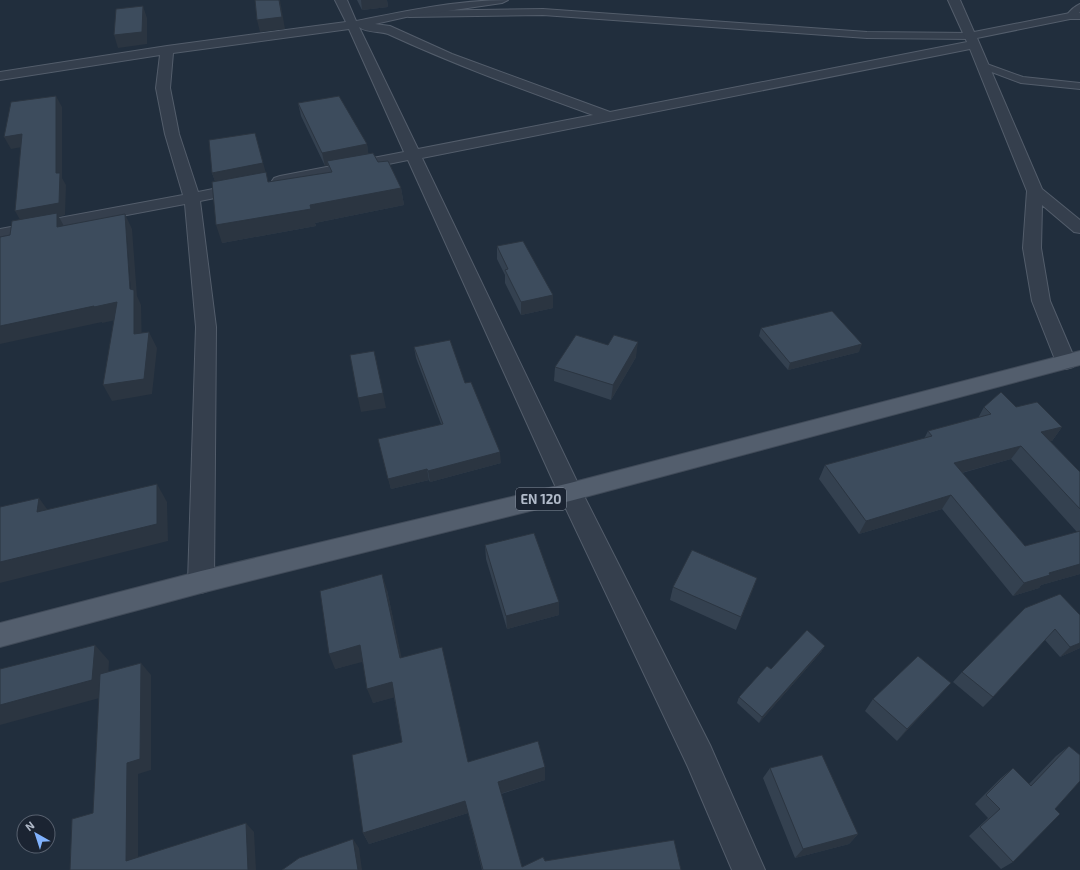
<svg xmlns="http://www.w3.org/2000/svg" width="1080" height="870" viewBox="0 0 1080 870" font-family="'Exo 2',sans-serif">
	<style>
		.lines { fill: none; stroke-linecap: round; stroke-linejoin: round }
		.lane-casing { stroke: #535d6b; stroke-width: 2 }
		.street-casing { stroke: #535d6b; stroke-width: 2 }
		.primary-casing { stroke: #414b59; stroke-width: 2 }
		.lane { fill: #353f4d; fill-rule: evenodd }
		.street { fill: #353f4d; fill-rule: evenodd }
		.primary { fill: #535e6d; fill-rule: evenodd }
		.wall { fill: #344150; fill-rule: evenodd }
		.shaded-wall { fill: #2b3541 }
		.building { fill: #3d4c5d; stroke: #2b3541 }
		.labels { text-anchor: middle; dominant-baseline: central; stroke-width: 3.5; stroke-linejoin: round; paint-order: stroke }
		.shield { fill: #1b2432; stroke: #848d9c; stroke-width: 1 }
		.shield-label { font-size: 13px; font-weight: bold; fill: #b1bac9 }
	</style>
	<rect width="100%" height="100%" fill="#212e3d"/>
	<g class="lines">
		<defs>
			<g id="lane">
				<path d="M1080,4v8l-7,6h-6l-1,-2c3,-4 9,-10 14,-12z"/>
				<path d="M543,9l324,23 103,1 5,3 -5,3 -103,-1 -324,-23 -134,2 -4,-3 4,-3z"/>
				<path d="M984,63l39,14 57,6v6l-59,-6 -40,-15 -2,-2 2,-2z"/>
			</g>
			<path id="street" d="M335,0h12l9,21c50,-10 101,-21 152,-21l-6,3 -96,14 -31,7 15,2 62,28 158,58 357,-70 -19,-42h12l14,32 96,-19h10v6h-10l-93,19 65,151 38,31v13l-6,-1 -32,-27 -1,43 9,53 26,61 -3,5 -7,2 -7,-2 -3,-5 -24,-61 -9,-53 4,-57 -57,-142 -548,109 160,334 128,253 55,125h-33l-44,-103 -130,-275 -150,-332 -128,26 -6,-2 -2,-3 2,-3 6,-2 124,-24 -55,-123 -176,24 -3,35 9,46 19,58 45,-9 6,2 2,3 -2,3 -49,10 16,126 -2,255 -4,8 -9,3 -9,-3 -4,-8 8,-255 -11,-123 -185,35v-10l183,-34 -18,-61 -9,-46 4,-33 -160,25v-8l167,-26 179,-24zM359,27c8,6 21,4 29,7 67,31 136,56 205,81l-175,34z"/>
			<path id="primary" d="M1080,351v14l-510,136 -369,92 -201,54v-24l201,-52 369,-88z"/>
		</defs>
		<use href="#lane" class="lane-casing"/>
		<use href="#street" class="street-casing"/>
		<use href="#primary" class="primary-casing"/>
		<use href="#lane" class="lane"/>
		<use href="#street" class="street"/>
		<use href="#primary" class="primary"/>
	</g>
	<g class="wall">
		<path d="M357,0h30l1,7 -26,3z"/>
		<path d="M298,103l69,41 1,10 10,8 23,26 3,17 -89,18 1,3 -94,17 -7,-62 -3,-8 56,9 62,-10 -2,-6h-3l-24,-50z"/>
		<path d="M497,246l56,62 -32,7 -16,-32v-8l-8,-16z"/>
		<path d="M761,328l98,24 -71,18 -29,-34z"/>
		<path d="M608,345l28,12 -25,43 -57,-19 1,-14z"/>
		<path d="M414,347l51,36 36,80 -71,19 -1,-2 -38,9 -10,-39 60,-26 -25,-66z"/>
		<path d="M984,407h32l46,20 -10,14h-2l30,31v102l-39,11 -2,3 -26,8 -71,-87 -83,25 -40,-55 6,-14 99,-26 4,-8 50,-13zM1011,459l66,73 -52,14 -63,-73z"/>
		<path d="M485,545l74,70 -52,14 -21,-70z"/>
		<path d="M757,578l-21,52 -66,-30 3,-13z"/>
		<path d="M387,590l14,68 67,104 77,5v13l-44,14 21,73 23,-6 136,9h-199l-14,-57 -99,31 -6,-11 39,-91 -8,-45 -21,6 -10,-42 -28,8z"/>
		<path d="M1080,615v33l-20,9 -15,-17 -52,57 -10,10 -30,-25 9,-10z"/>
		<path d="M825,646l-4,6 -62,71 -22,-20 2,-6 32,-28z"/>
		<path d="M940,695l-43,46 -32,-30 8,-12z"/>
		<path d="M1069,746l-14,63 -42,53 -12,7 -32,-33 19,-18 -13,-14 26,-26 12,-10 16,16 27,-28z"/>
		<path d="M770,768l88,66 -9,10 -54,14 -32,-80z"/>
	</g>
	<g class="shaded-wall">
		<path d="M279,0h1l5,29 -25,3 -3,-12z"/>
		<path d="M361,0h26l1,7 -26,3z"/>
		<path d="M143,6l4,12v26l-29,4 -4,-13z"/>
		<path d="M56,96l6,11v71l4,7 -1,30 -6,2 6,11 -43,-5 -7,-12 41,-38z"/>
		<path d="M255,133l18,66 -56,-12 -5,-14z"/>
		<path d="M22,134l6,12 -17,3 -7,-12z"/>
		<path d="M367,144l2,14 -42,3 1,5h-3l-3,-13z"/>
		<path d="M401,188l3,17 -89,18 1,3 -94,17 -6,-18 94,-20z"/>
		<path d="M125,214l7,15 5,67 4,9 1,45 -8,-16z"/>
		<path d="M553,295v13l-32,7v-13z"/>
		<path d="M117,302l8,16 -23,5v-1l-102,22v-18l94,-20z"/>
		<path d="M149,332l8,16 -5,46 -40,7 -9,-16z"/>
		<path d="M638,342l-2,15 -25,43 2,-15z"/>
		<path d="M862,344l-3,8 -71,18 2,-7z"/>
		<path d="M383,393l3,15 -25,4 -3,-14z"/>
		<path d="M1062,427l-10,14 -21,5 10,-14z"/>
		<path d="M1021,446l-10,13 -65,18 8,-14z"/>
		<path d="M500,452l1,11 -71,19 -2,-11z"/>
		<path d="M427,469l2,11 -38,9 -3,-10z"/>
		<path d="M157,484l10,18 1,39 -168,42v-21z"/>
		<path d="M951,495l-9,14 -83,25 7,-13z"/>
		<path d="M39,498l13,18 -15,-4z"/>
		<path d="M1080,564v10l-39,11 -2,3 -26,8 11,-13 25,-10z"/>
		<path d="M382,574l5,16 18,83 -5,-15z"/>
		<path d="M757,578l-5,14 -16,38 5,-13z"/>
		<path d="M559,602v13l-52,14 -1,-13z"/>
		<path d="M1080,643v5l-20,9 10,-10z"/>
		<path d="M95,645l14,16 -2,35 -107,29v-20z"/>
		<path d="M360,645l6,16 -31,8 -6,-15z"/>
		<path d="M825,646l-4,6 -62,71 3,-6z"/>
		<path d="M141,663l10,12v95l-13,4v95l-12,-8 1,-98z"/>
		<path d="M392,682l4,15 -23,6 -6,-14z"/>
		<path d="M951,683l-11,12 -43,46 10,-12z"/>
		<path d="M545,767v13l-46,14 -1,-12z"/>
		<path d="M465,801l3,12 -99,31 -6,-11z"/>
		<path d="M246,823l8,9 2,38h-8z"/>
		<path d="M858,834l-9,10 -54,14 8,-9z"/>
		<path d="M353,839l6,9 3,22h-4z"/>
	</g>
	<g class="building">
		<path d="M255,0h24l3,17 -25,3z"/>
		<path d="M143,6l-1,26 -28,3 2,-26z"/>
		<path d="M56,96v77h4l-1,30 -44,8 7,-77 -18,3 7,-35z"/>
		<path d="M339,96l28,48 -45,9 -24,-50z"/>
		<path d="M255,133l8,30 -51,10 -3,-33z"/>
		<path d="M373,153l5,9 10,-1 13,27 -91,17 1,4 -95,16 -4,-43 54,-10 2,10 64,-10 -5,-11z"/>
		<path d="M57,213v14l68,-13 5,75 4,1v44l15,-2 -5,47 -41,6 14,-83 -23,5v-1l-94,20v-89l10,-2 2,-14z"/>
		<path d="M523,241l30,54 -32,7 -16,-32 3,-1 -11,-23z"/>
		<path d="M832,311l30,33 -72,19 -29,-35z"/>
		<path d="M576,335l32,10 6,-10 24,7 -25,43 -58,-18z"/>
		<path d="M450,340l15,43 6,-1 29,70 -72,19 -1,-2 -39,10 -10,-40 65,-15 -29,-77z"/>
		<path d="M374,351l9,42 -25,5 -8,-43z"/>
		<path d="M1001,392l15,15 21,-5 25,25 -21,5 39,40v37l-59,-63 -67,17 71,83 55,-15v33l-31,9 1,2 -26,8 -73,-88 -85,26 -41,-56 107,-29 -4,-5 63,-17 -7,-7z"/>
		<path d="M157,484v40l-157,38v-55l39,-9 -2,14z"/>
		<path d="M534,533l25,69 -53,14 -21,-71z"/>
		<path d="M692,550l65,28 -16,39 -68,-30z"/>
		<path d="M382,574l18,84 42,-11 26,115 70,-21 7,26 -47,15 24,85 21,-10 2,4 129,-21 7,30h-198l-18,-69 -102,32 -11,-78 50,-13 -10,-60 -25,7 -7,-44 -31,9 -9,-63z"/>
		<path d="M1060,594l20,21v28l-10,4 -15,-18 -62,68 -31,-25 63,-64z"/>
		<path d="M807,630l18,16 -63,71 -23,-20 28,-31 4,3z"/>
		<path d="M95,645l-3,35 -92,25v-36z"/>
		<path d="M918,656l33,27 -44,46 -34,-30z"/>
		<path d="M141,663l-1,96 -13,4 -1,98 120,-38 2,47h-178l2,-51 21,-6 7,-139z"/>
		<path d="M1069,746l11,9v26l-25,28 5,5 -47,48 -33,-35 20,-18 -14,-14 27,-27 18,18z"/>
		<path d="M822,755l36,79 -55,15 -33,-81z"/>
		<path d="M353,839l5,31h-76l17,-12z"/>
	</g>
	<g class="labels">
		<rect class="shield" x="516" y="488" width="50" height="22" rx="3"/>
		<g class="shield-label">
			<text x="541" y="499">EN 120</text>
		</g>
	</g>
	<g transform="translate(36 834) rotate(321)"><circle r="19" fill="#1b2432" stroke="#57606e"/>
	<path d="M0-3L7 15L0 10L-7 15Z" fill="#80b2fe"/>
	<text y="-6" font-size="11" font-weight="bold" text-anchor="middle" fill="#b1bac9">N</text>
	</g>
</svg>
